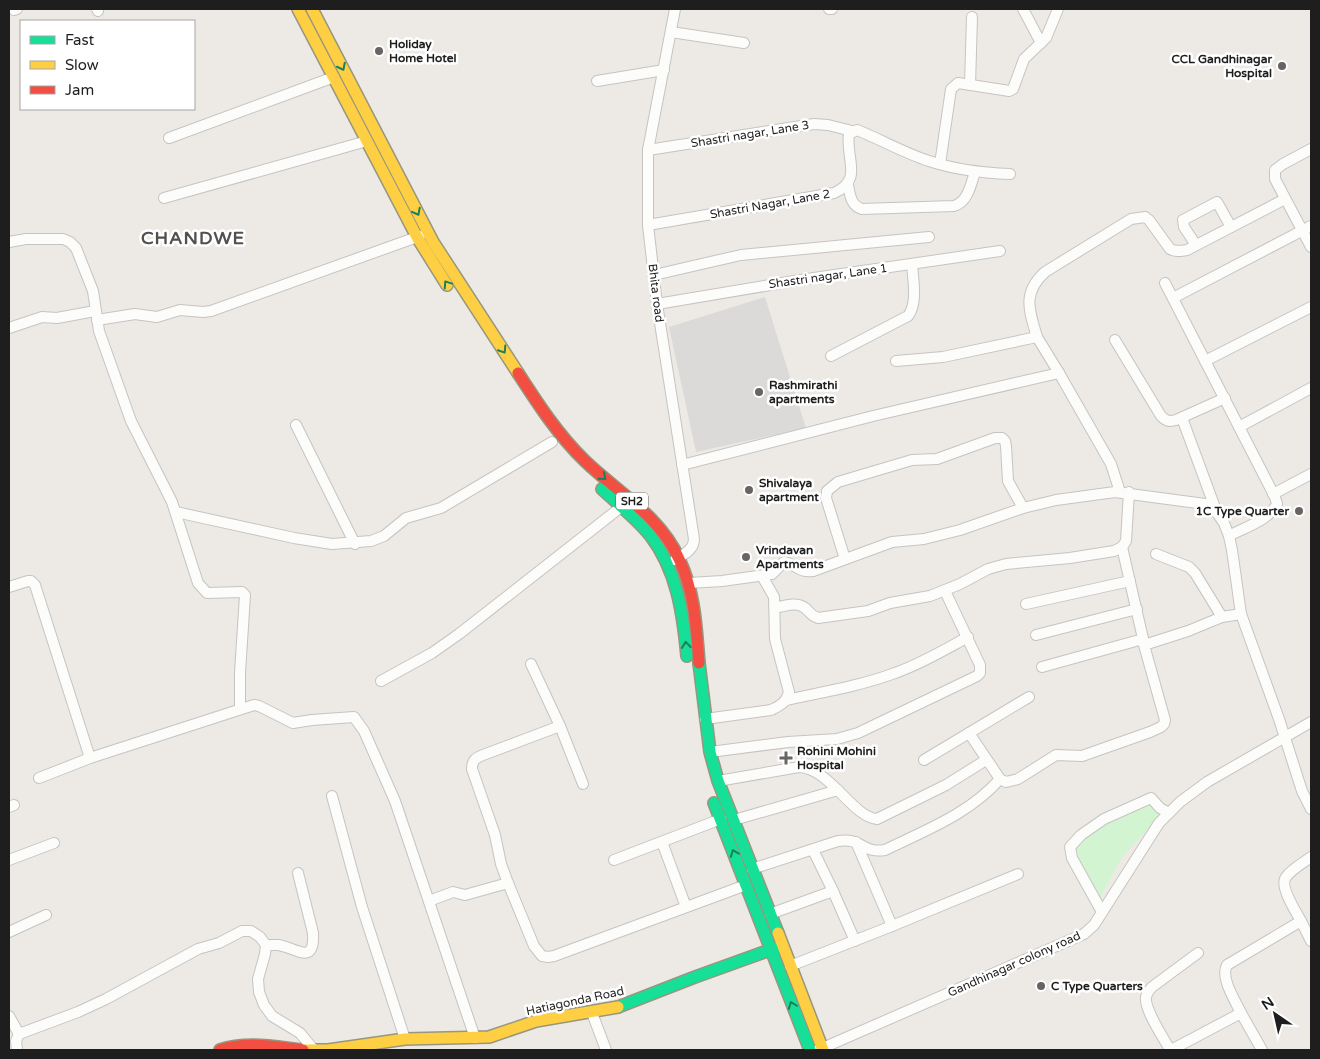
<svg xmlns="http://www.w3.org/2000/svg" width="1320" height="1059" viewBox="0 0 1320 1059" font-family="'Varela Round',sans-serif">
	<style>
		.residential { fill: #dcdad8 }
		.park { fill: #d3f4d1 }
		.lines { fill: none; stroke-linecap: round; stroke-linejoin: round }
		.street-casing { stroke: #c5c4c2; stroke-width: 12 }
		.fast-casing { stroke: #97967e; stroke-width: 14 }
		.slow-casing { stroke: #97967e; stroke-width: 14 }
		.jam-casing { stroke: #97967e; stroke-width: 14 }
		.street { stroke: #fcfcfb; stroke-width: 10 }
		.fast { stroke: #16e098; stroke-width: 11 }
		.slow { stroke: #ffcf43; stroke-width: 11 }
		.jam { stroke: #f24e42; stroke-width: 11 }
		.oneway { stroke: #1a7f5b }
		.poi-dot { fill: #666564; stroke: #fff; stroke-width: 2 }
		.labels { text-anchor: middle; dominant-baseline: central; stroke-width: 5; stroke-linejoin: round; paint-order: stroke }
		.shield { fill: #fff; stroke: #626262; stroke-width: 1 }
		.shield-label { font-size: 11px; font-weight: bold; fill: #1e1e1e }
		.poi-label { font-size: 12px; font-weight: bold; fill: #1e1e1e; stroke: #fff; text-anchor: start }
		.street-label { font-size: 12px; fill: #1e1e1e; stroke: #fff }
		.district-label { font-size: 18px; font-weight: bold; letter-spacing: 1px; fill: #515151; stroke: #fff }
	</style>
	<rect width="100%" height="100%" fill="#edeae6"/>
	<path class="residential" d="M765,297l41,131 -110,24 -27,-125z"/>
	<path class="park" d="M1150,803l10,11 -16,20 -22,23 -24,45 -26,-47 7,-13 27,-20z"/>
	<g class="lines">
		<defs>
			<g id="street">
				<path d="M97,9l1,2"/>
				<path d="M675,9l-27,141v75l9,79 37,235c0,11 -10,15 -19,21"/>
				<path d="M829,9h3"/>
				<path d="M1023,9l18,34"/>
				<path d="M14,10l3,-1"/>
				<path d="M671,32l73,11"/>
				<path d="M597,81l67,-11"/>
				<path d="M970,85l2,-68"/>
				<path d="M169,138l165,-61"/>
				<path d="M1311,149l-28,15 -8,6v9l36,68"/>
				<path d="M648,150l166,-26 14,1 24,6"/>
				<path d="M940,164l11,-75 7,-6 45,7 6,1 4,-2 11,-30 22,-21 12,-29"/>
				<path d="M848,185c2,10 3,21 14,24l92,-3c14,-4 17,-22 21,-34"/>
				<path d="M164,198l203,-57"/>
				<path d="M648,225l186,-32c30,-13 11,-35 15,-59l8,-4c25,10 47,23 72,31 27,9 54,12 81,13"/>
				<path d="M9,242l17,-3h37l7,3 6,6 17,43 6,40 32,90 41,81 26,81 9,10 35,-1 3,3 -5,78v36"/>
				<path d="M1196,245l-12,-18 -1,-7 34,-18 14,25"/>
				<path d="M654,275l87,-20 188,-18"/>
				<path d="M1165,283l110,214 2,7c-9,17 -32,23 -48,32"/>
				<path d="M1173,298l138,-72"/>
				<path d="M657,304l143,-24 200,-29"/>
				<path d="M97,320l38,-6 22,3 23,-7 23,2 8,-1 209,-75"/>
				<path d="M9,328l33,-11 15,1 38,-7"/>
				<path d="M1037,337c-8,-27 -15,-44 8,-65l86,-53 14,-2 4,3 21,29c5,3 10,2 17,1l98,-51"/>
				<path d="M1115,340l46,76c5,5 8,6 15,4l49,-22"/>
				<path d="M831,356l77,-40c10,-13 5,-36 4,-52"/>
				<path d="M896,361l47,-4 94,-20 22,36"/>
				<path d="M1205,361l106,-54"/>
				<path d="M1182,418l35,95"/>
				<path d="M296,425l59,119"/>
				<path d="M1239,427l72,-39"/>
				<path d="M682,465l191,-49 186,-43 52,91 9,28"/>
				<path d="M1273,494l38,-20"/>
				<path d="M176,512l118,26 38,6 39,-3 13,-5 22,-18 35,-10 111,-66"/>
				<path d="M1122,547l22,96"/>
				<path d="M1156,554l33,13 6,6 27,44"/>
				<path d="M845,559l-19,-61 1,-7 11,-9 74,-22 25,-1 58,-21h7l3,3 1,5 2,35 15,27"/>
				<path d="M689,583l33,-2 50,-7 12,-12c12,2 14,11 29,9l79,-29 32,-3 36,-9 63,-22 33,-8 59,-8 90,12 12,9 7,10 5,13 3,14 9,64 38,105 23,72 9,18"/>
				<path d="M9,587l19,-6h3l4,4 55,173"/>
				<path d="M1026,604l104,-23"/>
				<path d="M775,608c9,-2 22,-7 30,0 5,4 6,8 13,10l50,-7 22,-8 40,-7 30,-12 28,-15 18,-5 64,-6 44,-7 8,-4 4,-6 3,-49"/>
				<path d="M1036,635l101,-26"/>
				<path d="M531,664l29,62 23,58"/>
				<path d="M1042,667l101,-28"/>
				<path d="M381,681l51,-28 27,-19 162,-127"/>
				<path d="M786,700c37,-8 74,-14 109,-27 26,-9 49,-23 73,-36"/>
				<path d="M705,719l66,-9c10,-5 15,-7 18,-18l-14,-53 -1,-42 -12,-21"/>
				<path d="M560,726l-77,29c-8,3 -11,6 -11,14l23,66 6,29 7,19 26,63 8,10 6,1 6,-1 192,-71"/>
				<path d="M969,733l31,46 6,3 12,-3 38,-24 26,1 68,-24 11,-5 3,-3 1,-4 -21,-75 44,-14 34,-14 19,-3"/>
				<path d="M710,752l78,-10 49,-3 21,-6 119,-57 3,-3v-8l-35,-74"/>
				<path d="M924,760l105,-63"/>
				<path d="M39,778l51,-20 164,-53 5,1 34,17 19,-3 42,-3 10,14 31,70 80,237"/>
				<path d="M718,781l81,-14c31,1 53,50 78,52l69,-34 40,-25"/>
				<path d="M332,796l30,111 43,132"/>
				<path d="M9,807l5,-2"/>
				<path d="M734,820l104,-30"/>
				<path d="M662,842l24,65"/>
				<path d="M856,842l36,84"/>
				<path d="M813,850l20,41 22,50"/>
				<path d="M9,860l45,-17"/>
				<path d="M614,860l107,-41"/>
				<path d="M752,869l86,-28c24,-4 24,13 47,9 41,-20 84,-36 115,-71"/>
				<path d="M429,901l24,-9 12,3 43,-12"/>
				<path d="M1102,912l-30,-54 -2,-11 11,-12 23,-16 47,-21 9,10 9,5"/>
				<path d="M770,914l63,-23"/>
				<path d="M1301,921c-5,-9 -22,-35 -15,-44 6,-8 17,-14 25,-20"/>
				<path d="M9,932l37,-17"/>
				<path d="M266,945c4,0 8,0 12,0 17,2 37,22 35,-12l-15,-60"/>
				<path d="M790,966l102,-40 126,-52"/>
				<path d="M592,1013l14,37"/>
				<path d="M1241,1013c-6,-13 -21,-35 -14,-48l74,-44 10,20"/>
				<path d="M9,1016l10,18"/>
				<path d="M17,1050l-1,-9 3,-7 59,-22 28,-13 92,-50 21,-6 23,-12h9l9,6 6,8 -1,9 -7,25 1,13 5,13 8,11 28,17 14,17"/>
				<path d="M818,1050l266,-116 10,-9 65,-102 21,-21 27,-20 104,-60"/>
				<path d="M1170,1050c-6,-12 -26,-40 -24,-53 1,-5 3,-7 6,-10l46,-34"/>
				<path d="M1171,1050l70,-37 21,37"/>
			</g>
			<g id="fast">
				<path d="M602,489c16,15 34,29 48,46 27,35 33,78 37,121"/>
				<path d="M699,663l11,89 8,29 60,152"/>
				<path d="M714,803l96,247"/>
				<path d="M618,1007l77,-30 86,-31"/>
			</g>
			<g id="slow">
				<path d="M298,9l119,228 30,48"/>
				<path d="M312,9l121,233 85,131"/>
				<path d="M778,933l45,117"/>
				<path d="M305,1050h23l77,-11 84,-2 47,-16 82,-14"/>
			</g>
			<g id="jam">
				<path d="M518,373c20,31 40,62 67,88 32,31 75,55 94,98 16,34 17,67 20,104"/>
				<path d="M220,1050c27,-9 55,-3 83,0"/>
			</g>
		</defs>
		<use href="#street" class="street-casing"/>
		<use href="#fast" class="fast-casing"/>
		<use href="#slow" class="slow-casing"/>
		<use href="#jam" class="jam-casing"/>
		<use href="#street" class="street"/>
		<use href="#fast" class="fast"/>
		<use href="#slow" class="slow"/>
		<use href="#jam" class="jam"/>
	</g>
	<defs><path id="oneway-chevron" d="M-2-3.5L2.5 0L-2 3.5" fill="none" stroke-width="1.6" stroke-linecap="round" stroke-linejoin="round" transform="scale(1.25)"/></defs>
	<g class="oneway">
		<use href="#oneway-chevron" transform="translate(342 67) rotate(63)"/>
		<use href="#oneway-chevron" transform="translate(417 212) rotate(62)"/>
		<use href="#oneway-chevron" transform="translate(447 284) rotate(-124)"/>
		<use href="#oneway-chevron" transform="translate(503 350) rotate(57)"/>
		<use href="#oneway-chevron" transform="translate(603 477) rotate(40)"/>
		<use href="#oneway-chevron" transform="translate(686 645) rotate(-96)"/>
		<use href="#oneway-chevron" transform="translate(734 853) rotate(-111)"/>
		<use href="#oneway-chevron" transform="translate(792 1005) rotate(-111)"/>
	</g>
	<g class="poi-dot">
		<circle cx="379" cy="51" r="5"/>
		<circle cx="1282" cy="66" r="5"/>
		<circle cx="759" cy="392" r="5"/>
		<circle cx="749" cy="490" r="5"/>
		<circle cx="1299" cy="511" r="5"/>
		<circle cx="746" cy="557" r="5"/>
		<path d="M783.5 750.5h5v5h5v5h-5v5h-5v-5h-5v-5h5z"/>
		<circle cx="1041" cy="986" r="5"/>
	</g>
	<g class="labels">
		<rect class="shield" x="616" y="492.5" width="32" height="17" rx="4"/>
		<g class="shield-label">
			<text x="632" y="501">SH2</text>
		</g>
		<g class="poi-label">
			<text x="389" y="44">Holiday<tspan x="389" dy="14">Home Hotel</tspan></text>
			<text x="1272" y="59" text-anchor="end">CCL Gandhinagar<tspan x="1272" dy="14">Hospital</tspan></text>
			<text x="769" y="385">Rashmirathi<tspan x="769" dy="14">apartments</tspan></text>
			<text x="759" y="483">Shivalaya<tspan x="759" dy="14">apartment</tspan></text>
			<text x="1289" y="511" text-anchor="end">1C Type Quarter</text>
			<text x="756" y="550">Vrindavan<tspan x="756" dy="14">Apartments</tspan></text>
			<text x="797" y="751">Rohini Mohini<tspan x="797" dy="14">Hospital</tspan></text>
			<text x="1051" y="986">C Type Quarters</text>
		</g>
		<g class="street-label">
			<text transform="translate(750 134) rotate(-9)">Shastri nagar, Lane 3</text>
			<text transform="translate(770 204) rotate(-10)">Shastri Nagar, Lane 2</text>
			<text transform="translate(828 276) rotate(-8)">Shastri nagar, Lane 1</text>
			<text transform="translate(656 293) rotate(83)">Bhita road</text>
			<text transform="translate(1014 964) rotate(-24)">Gandhinagar colony road</text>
			<text transform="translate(575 1001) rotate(-12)">Hatiagonda Road</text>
		</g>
		<g class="district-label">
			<text x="193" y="238">CHANDWE</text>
		</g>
	</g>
	<rect width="1320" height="1059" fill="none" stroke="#1e1e1e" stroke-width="20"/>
	<rect x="20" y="20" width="175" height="90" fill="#ffffff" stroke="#a5a5a5"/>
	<rect x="30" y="36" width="25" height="8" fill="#16e098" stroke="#a5a5a5"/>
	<text x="65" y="45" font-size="15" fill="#1e1e1e">Fast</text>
	<rect x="30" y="61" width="25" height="8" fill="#ffcf43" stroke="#a5a5a5"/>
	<text x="65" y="70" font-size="15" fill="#1e1e1e">Slow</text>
	<rect x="30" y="86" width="25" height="8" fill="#f24e42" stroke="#a5a5a5"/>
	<text x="65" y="95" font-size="15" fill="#1e1e1e">Jam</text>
	<g transform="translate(1275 1014) rotate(326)" stroke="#ffffff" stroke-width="4" paint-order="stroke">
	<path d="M0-4L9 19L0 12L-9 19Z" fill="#1e1e1e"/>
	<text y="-8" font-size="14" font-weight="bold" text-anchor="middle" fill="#1e1e1e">N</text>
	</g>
</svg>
